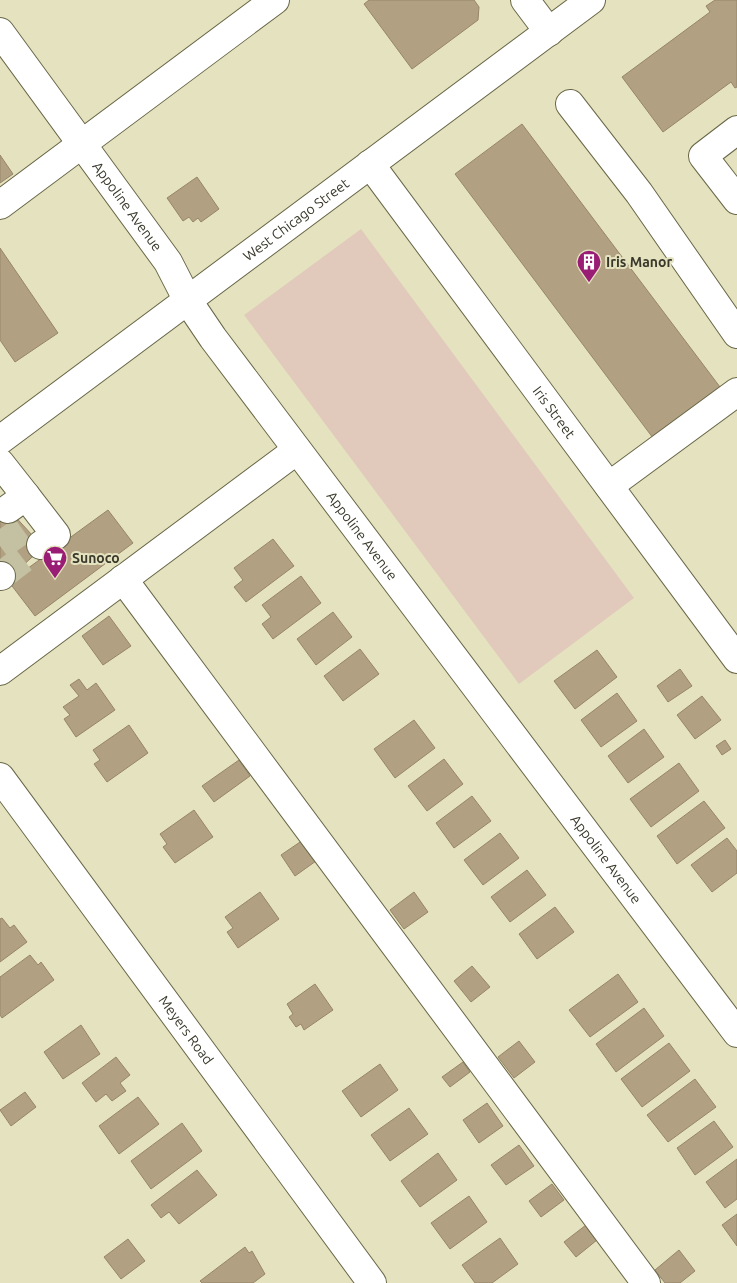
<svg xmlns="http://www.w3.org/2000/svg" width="737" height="1283" viewBox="0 0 737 1283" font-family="Ubuntu,sans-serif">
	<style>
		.green { fill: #e1cabb }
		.building { fill: #b2a082; stroke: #978568 }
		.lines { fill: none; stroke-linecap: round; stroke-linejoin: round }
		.minor-tunnel { stroke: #c3c1a1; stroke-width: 28; stroke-dasharray: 28 14; stroke-linecap: butt }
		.minor-casing { stroke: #696748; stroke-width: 30 }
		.minor { stroke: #fff; stroke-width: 28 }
		.labels { text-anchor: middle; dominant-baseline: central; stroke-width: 4; stroke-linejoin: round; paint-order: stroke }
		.street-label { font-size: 14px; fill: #39382a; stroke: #e5e3bf }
		.poi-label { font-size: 14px; font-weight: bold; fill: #39382a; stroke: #e5e3bf; text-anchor: start }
	</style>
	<rect width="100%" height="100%" fill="#e5e3bf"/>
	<path class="green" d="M361,229l273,369 -115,86 -275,-369z"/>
	<g class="building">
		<path d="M369,0h105l5,7 -1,13 -66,49 -48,-65z"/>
		<path d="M715,0h22v87l-2,1 -4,-6 -68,50 -41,-55 88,-65 -4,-6z"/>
		<path d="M522,124l201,267 -67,51 -201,-268z"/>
		<path d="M0,155l13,19 -13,9z"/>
		<path d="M197,177l22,32 -18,13 -3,-4 -5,4 -4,-5 -6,4 -16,-23z"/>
		<path d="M0,248l58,85 -43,29 -15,-22z"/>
		<path d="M0,500l43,47 -37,34 -6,-6z"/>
		<path d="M108,510l25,33 -98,73 -26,-34z"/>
		<path d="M273,539l21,27 -48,36 -12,-15 9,-7 -9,-12z"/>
		<path d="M301,576l20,27 -48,36 -11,-15 9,-7 -9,-12z"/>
		<path d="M333,612l19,25 -36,28 -19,-26z"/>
		<path d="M109,616l22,30 -28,19 -21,-29z"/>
		<path d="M360,649l19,25 -36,27 -19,-25z"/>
		<path d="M597,650l20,27 -42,32 -21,-28z"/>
		<path d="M680,669l12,17 -24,16 -11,-16z"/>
		<path d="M79,679l8,11 9,-7 19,27 -39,27 -12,-18 6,-4 -7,-8 16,-11 -9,-11z"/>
		<path d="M617,693l20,28 -36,26 -20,-27z"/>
		<path d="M702,696l19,24 -26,19 -18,-24z"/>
		<path d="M414,720l21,28 -40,30 -21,-29z"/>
		<path d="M129,725l19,28 -41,29 -13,-18 6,-4 -7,-10z"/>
		<path d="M644,729l20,28 -36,26 -20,-27z"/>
		<path d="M725,740l6,9 -9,6 -6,-9z"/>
		<path d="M444,759l19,25 -36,27 -19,-25z"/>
		<path d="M239,760l11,16 -36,26 -12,-16z"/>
		<path d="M679,763l20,28 -48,36 -21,-28z"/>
		<path d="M472,796l19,25 -37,27 -18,-25z"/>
		<path d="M704,801l21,27 -48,36 -20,-28z"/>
		<path d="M194,810l19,27 -38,26 -12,-16 4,-3 -7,-10z"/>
		<path d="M500,833l19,25 -36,27 -19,-25z"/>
		<path d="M727,838l10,13v22l-25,19 -21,-27z"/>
		<path d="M303,840l13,21 -21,15 -14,-21z"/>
		<path d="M527,870l19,25 -36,27 -19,-25z"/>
		<path d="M260,892l19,27 -41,29 -11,-16 6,-4 -8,-11z"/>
		<path d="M414,892l14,20 -24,17 -14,-19z"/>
		<path d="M555,907l19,25 -37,27 -18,-25z"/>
		<path d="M2,918l8,10 4,-3 13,17 -27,20v-43z"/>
		<path d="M30,955l8,10 3,-3 13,18 -52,38 -2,-3v-38z"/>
		<path d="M472,966l18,21 -19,15 -17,-21z"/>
		<path d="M618,974l20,28 -48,35 -21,-27z"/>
		<path d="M315,984l18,26 -29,20 -3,-6 -5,3 -7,-10 4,-3 -6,-10z"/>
		<path d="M644,1008l20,28 -48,36 -20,-28z"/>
		<path d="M81,1025l19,29 -37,25 -19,-27z"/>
		<path d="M519,1041l16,21 -21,16 -16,-21z"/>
		<path d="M669,1043l21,28 -48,36 -21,-28z"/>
		<path d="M116,1057l14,18 -10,8 6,8 -14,10 -6,-7 -10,8 -14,-19z"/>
		<path d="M463,1062l7,10 -20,15 -8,-10z"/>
		<path d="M380,1064l18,26 -37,27 -19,-26z"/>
		<path d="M695,1079l21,28 -48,35 -21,-27z"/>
		<path d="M25,1092l11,15 -25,19 -11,-16z"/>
		<path d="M138,1097l21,27 -40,30 -20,-28z"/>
		<path d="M487,1103l16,23 -24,17 -16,-23z"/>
		<path d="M409,1108l19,26 -38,27 -19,-26z"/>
		<path d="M714,1121l19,26 -38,28 -18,-27z"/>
		<path d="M182,1123l20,28 -51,38 -20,-28z"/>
		<path d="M519,1145l15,21 -28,19 -15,-20z"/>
		<path d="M438,1153l19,27 -37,27 -19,-26z"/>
		<path d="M737,1159v40l-12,9 -19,-26z"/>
		<path d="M197,1170l20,25 -38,29 -10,-12 -8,6 -10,-13z"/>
		<path d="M552,1184l12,16 -23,17 -12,-16z"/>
		<path d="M469,1196l18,26 -37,27 -19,-26z"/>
		<path d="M737,1214v32l-15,-21z"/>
		<path d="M586,1225l11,15 -21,17 -12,-15z"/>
		<path d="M500,1238l18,26 -26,19h-17l-13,-18z"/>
		<path d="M128,1239l17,22 -24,18 -17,-22z"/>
		<path d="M245,1247l4,6 3,-2 13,23 -12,9h-51l-2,-2z"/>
		<path d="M679,1250l16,21 -15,12h-15l-10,-13z"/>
	</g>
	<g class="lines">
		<g class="minor-tunnel">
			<path d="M0,546l25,-18"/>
			<path d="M1,576l40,-31"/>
		</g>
		<defs>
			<g id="minor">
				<path d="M525,0l24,32"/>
				<path id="s1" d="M0,32l168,230 20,39 25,37 524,695"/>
				<path d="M570,104l69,89 98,141"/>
				<path d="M737,130l-34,26 34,44"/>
				<path id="s2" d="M370,164l367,495"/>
				<path d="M0,205l275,-205"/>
				<path id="s3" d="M0,440l591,-440"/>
				<path d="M0,463l26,33 -18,13"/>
				<path d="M609,486l128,-94"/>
				<path d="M26,496l30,39 -15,10"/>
				<path d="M0,576h1"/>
				<path d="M123,579l523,704"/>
				<path d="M0,671l297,-221"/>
				<path id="s4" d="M0,777l372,506"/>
			</g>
		</defs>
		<use href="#minor" class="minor-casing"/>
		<use href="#minor" class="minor"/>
	</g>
	<defs>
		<symbol id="building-pin" viewBox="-11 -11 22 30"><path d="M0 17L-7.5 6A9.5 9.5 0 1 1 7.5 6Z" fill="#9a1d75" stroke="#e5e3bf"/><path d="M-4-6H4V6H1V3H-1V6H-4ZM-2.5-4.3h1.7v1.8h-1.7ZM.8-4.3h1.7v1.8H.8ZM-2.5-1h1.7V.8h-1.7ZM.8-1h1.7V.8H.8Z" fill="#fff"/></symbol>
		<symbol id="supermarket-pin" viewBox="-11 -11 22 30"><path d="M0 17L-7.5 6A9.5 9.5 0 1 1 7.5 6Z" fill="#9a1d75" stroke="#e5e3bf"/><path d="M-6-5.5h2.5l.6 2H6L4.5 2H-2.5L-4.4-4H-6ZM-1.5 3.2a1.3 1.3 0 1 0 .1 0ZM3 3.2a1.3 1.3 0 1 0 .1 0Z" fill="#fff"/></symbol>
	</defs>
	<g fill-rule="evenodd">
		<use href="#building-pin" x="575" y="248" width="28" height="38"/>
		<use href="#supermarket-pin" x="41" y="544" width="28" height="38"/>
	</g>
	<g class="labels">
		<g class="street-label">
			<text stroke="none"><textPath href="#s1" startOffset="216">Appoline Avenue</textPath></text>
			<text stroke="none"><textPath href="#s3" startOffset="369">West Chicago Street</textPath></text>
			<text stroke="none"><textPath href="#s2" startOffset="309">Iris Street</textPath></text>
			<text stroke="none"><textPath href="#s1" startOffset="621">Appoline Avenue</textPath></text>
			<text stroke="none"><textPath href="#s1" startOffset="1026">Appoline Avenue</textPath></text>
			<text stroke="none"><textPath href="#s4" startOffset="314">Meyers Road</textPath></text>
		</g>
		<g class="poi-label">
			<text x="606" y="262">Iris Manor</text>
			<text x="72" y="558">Sunoco</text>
		</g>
	</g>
</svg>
